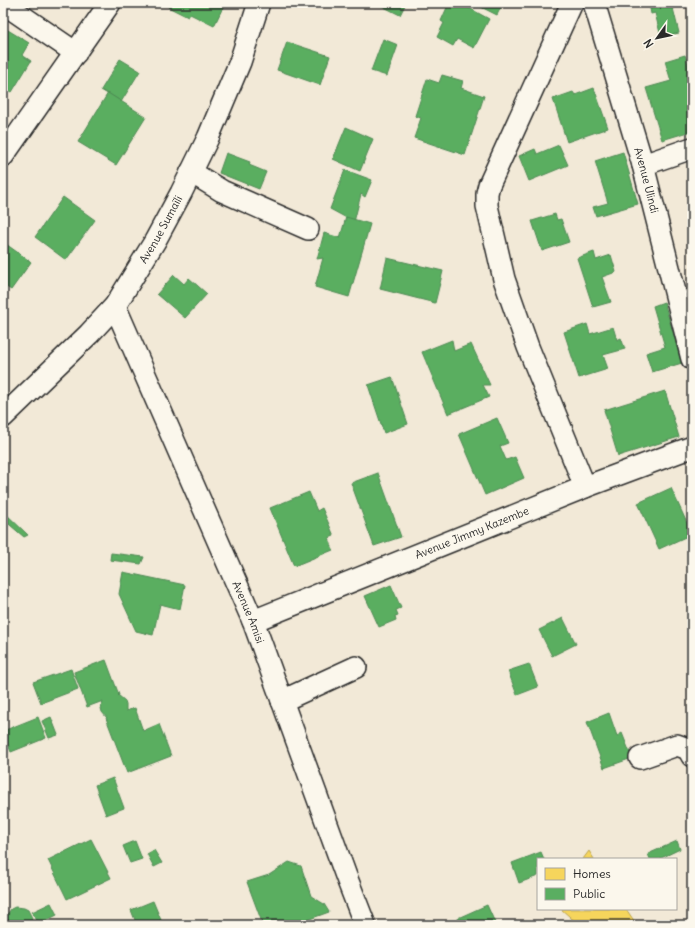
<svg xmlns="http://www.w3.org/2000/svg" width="695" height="928" viewBox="0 0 695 928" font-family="Delius,sans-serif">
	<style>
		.homes { fill: #f6d55c; stroke: #b9a24d }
		.public { fill: #5aae61; stroke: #4c8751 }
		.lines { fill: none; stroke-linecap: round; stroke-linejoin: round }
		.minor-casing { stroke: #2b2b2b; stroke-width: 24 }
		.minor { stroke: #fbf7ec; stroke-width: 21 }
		.labels { text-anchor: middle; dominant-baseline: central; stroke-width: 4; stroke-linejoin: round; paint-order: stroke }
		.street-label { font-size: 11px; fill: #2b2b2b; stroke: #fbf7ec }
	</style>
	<rect width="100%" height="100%" fill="#f2e9d7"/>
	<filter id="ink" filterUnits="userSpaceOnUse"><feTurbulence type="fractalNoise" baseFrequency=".025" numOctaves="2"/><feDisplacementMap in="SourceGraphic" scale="8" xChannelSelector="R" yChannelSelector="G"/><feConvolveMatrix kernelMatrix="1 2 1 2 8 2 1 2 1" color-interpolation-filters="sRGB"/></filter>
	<g filter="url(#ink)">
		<g class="homes">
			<path d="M589,851l5,8h-11z"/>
			<path d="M561,909h65l11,16h-58z"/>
		</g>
		<g class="public">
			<path d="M170,3h55l-11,23 -24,-12 -2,3 -20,-10z"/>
			<path d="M376,3h30l-6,12z"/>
			<path d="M449,3h11l29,16 -15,29 -17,-9 -4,7 -16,-9 7,-14 -3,-2z"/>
			<path d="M481,3h22l-6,12 -18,-9z"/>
			<path d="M649,3h27l-4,1 7,29 -18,4 -6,-24 -4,1z"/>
			<path d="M3,27l26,16 -7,12 9,6 -19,31 -9,-5z"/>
			<path d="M383,39l15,6 -11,31 -16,-5z"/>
			<path d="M287,42l43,14 -10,29 -43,-15z"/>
			<path d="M685,55l7,22v3l-4,1 4,12v38l-30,9 -16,-52 25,-7 -6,-20z"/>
			<path d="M120,59l20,12 -19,31 -20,-12z"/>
			<path d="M442,75l21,6 -2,7 23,8 -19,59 -51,-17 7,-20 -6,-2 12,-37 12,4z"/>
			<path d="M594,88l14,40 -41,14 -14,-43 20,-7 2,3z"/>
			<path d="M108,93l38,24 -30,48 -38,-23z"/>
			<path d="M346,127l27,12 -13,32 -27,-12z"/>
			<path d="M559,145l9,20 -39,16 -10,-25 16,-7 2,5z"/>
			<path d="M623,152l15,52 -42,12 -3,-9 15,-4 -13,-42z"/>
			<path d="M226,153l24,9 -1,3 17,7 -7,17 -40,-16z"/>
			<path d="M345,170l27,10 -7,17 -4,-3 -7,28 -24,-13z"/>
			<path d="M63,197l32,23 -29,40 -31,-23z"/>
			<path d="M555,214l2,6 4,-1 8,23 -27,9 -10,-30z"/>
			<path d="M346,217l24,7 -21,73 -34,-10 8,-29 -6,1 7,-26 16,5z"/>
			<path d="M3,242l28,20 -20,28 -6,-4 -2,3z"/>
			<path d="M594,252l2,8 15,-5 5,17 -14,5 9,25 -18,5 -16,-49z"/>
			<path d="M387,258l56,13 -8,32 -55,-14z"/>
			<path d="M174,275l10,9 5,-6 18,16 -22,24 -28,-24z"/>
			<path d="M664,302l18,61 -30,9 -6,-19 19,-6 -12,-41z"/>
			<path d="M587,324l3,10 23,-7 4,13 4,-2 4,11 -22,6 5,14 -29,9 -15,-46z"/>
			<path d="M452,340l2,11 17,-7 19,41h-7l6,12 -41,17 -26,-62z"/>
			<path d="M392,377l16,47 -24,9 -16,-48z"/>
			<path d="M665,391l14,46 -61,19 -14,-46z"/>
			<path d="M497,418l11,25 -8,3 6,14 9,-3 9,21 -39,17 -26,-61z"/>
			<path d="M378,473l23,64 -27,9 -23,-63z"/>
			<path d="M671,488l21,46 -33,15 -21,-46z"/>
			<path d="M309,492l8,19 5,-3 12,28 -5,2 4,12 -39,16 -24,-58z"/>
			<path d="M3,511l25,24 -4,2 -21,-18z"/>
			<path d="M111,553l33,4 -3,7 -31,-4z"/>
			<path d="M123,572l62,13 -5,24 -20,-5 -7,31 -17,-4 -17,-37z"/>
			<path d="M391,585l10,23 -5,2 2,5 -3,1 1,4 -17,7 -14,-31z"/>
			<path d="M563,618l13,26 -24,12 -13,-26z"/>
			<path d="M106,660l13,35h-1l7,6 1,3v7l9,-3 8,23 16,-7 12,32 -44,17 -21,-55h1l-5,-6 -1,-4 2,-7 -16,6 -13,-35z"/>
			<path d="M529,664l9,23 -21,8 -9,-24z"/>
			<path d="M71,669l7,20 -37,14 -8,-21z"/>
			<path d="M609,713l8,23 5,-3 10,25 -28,10 -17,-46z"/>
			<path d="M38,717l8,21 -35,14 -8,-21z"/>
			<path d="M51,717l7,18 -9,3 -7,-17z"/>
			<path d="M113,778l11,30 -18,7 -11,-30z"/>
			<path d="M91,839l20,39 -44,21 -19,-39z"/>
			<path d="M135,841l7,18 -12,4 -7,-17z"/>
			<path d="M677,841l3,8 -21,10h-9l-2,-5z"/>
			<path d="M154,850l8,13 -8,4 -7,-13z"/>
			<path d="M541,852l3,7h-6v17l-19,7 -7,-20z"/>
			<path d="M289,862l12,4 10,30 13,8 5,8 -36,13h-30l-16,-43 22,-7z"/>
			<path d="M153,901l10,24h-26l-6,-15z"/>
			<path d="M51,903l6,12 -18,9 -7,-12z"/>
			<path d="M487,905l9,20h-35l-3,-7z"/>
			<path d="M15,907l9,1 4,2 4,8 -1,7h-25v-9l5,-7z"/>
		</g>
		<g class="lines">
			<defs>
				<g id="minor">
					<path d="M3,3l73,50"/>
					<path d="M572,3l-83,182 -2,8v13l17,73 24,68 57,140"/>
					<path id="s1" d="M594,3l49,162 49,194"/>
					<path d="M3,156l107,-153"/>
					<path d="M643,165l49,-17"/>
					<path d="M191,172l31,19 86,38"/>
					<path id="s2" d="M115,306l138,315 93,255 19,49"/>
					<path id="s3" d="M3,417l86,-83 26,-28 40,-65 26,-48 27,-55 32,-76 19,-59"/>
					<path id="s4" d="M253,621l332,-134 107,-40"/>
					<path d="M282,701l74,-34"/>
					<path d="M640,758l37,-13 11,4 4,7"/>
				</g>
			</defs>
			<use href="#minor" class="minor-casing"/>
			<use href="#minor" class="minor"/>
		</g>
	</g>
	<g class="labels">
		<g class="street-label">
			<text stroke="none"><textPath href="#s1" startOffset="185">Avenue Ulindi</textPath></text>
			<text stroke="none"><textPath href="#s3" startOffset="247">Avenue Sumaïli</textPath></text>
			<text stroke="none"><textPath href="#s4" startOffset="236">Avenue Jimmy Kazembe</textPath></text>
			<text stroke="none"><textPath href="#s2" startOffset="334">Avenue Amisi</textPath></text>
		</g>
	</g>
	<rect width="695" height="928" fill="none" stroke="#fbf7ec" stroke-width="16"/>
	<rect x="8" y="8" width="679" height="912" fill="none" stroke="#2b2b2b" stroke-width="1.5" filter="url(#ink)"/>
	<rect x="537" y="858" width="140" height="52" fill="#fbf7ec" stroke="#a8a59f"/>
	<rect x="545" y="868" width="20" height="12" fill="#f6d55c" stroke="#a8a59f"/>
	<text x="573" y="878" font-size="12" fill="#2b2b2b">Homes</text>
	<rect x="545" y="888" width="20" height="12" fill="#5aae61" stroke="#a8a59f"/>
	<text x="573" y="898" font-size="12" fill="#2b2b2b">Public</text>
	<g transform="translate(657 38) rotate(237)" stroke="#fbf7ec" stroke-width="3" paint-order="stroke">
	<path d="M0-3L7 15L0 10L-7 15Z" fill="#2b2b2b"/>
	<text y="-6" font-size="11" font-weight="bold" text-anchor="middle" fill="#2b2b2b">N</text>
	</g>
</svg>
